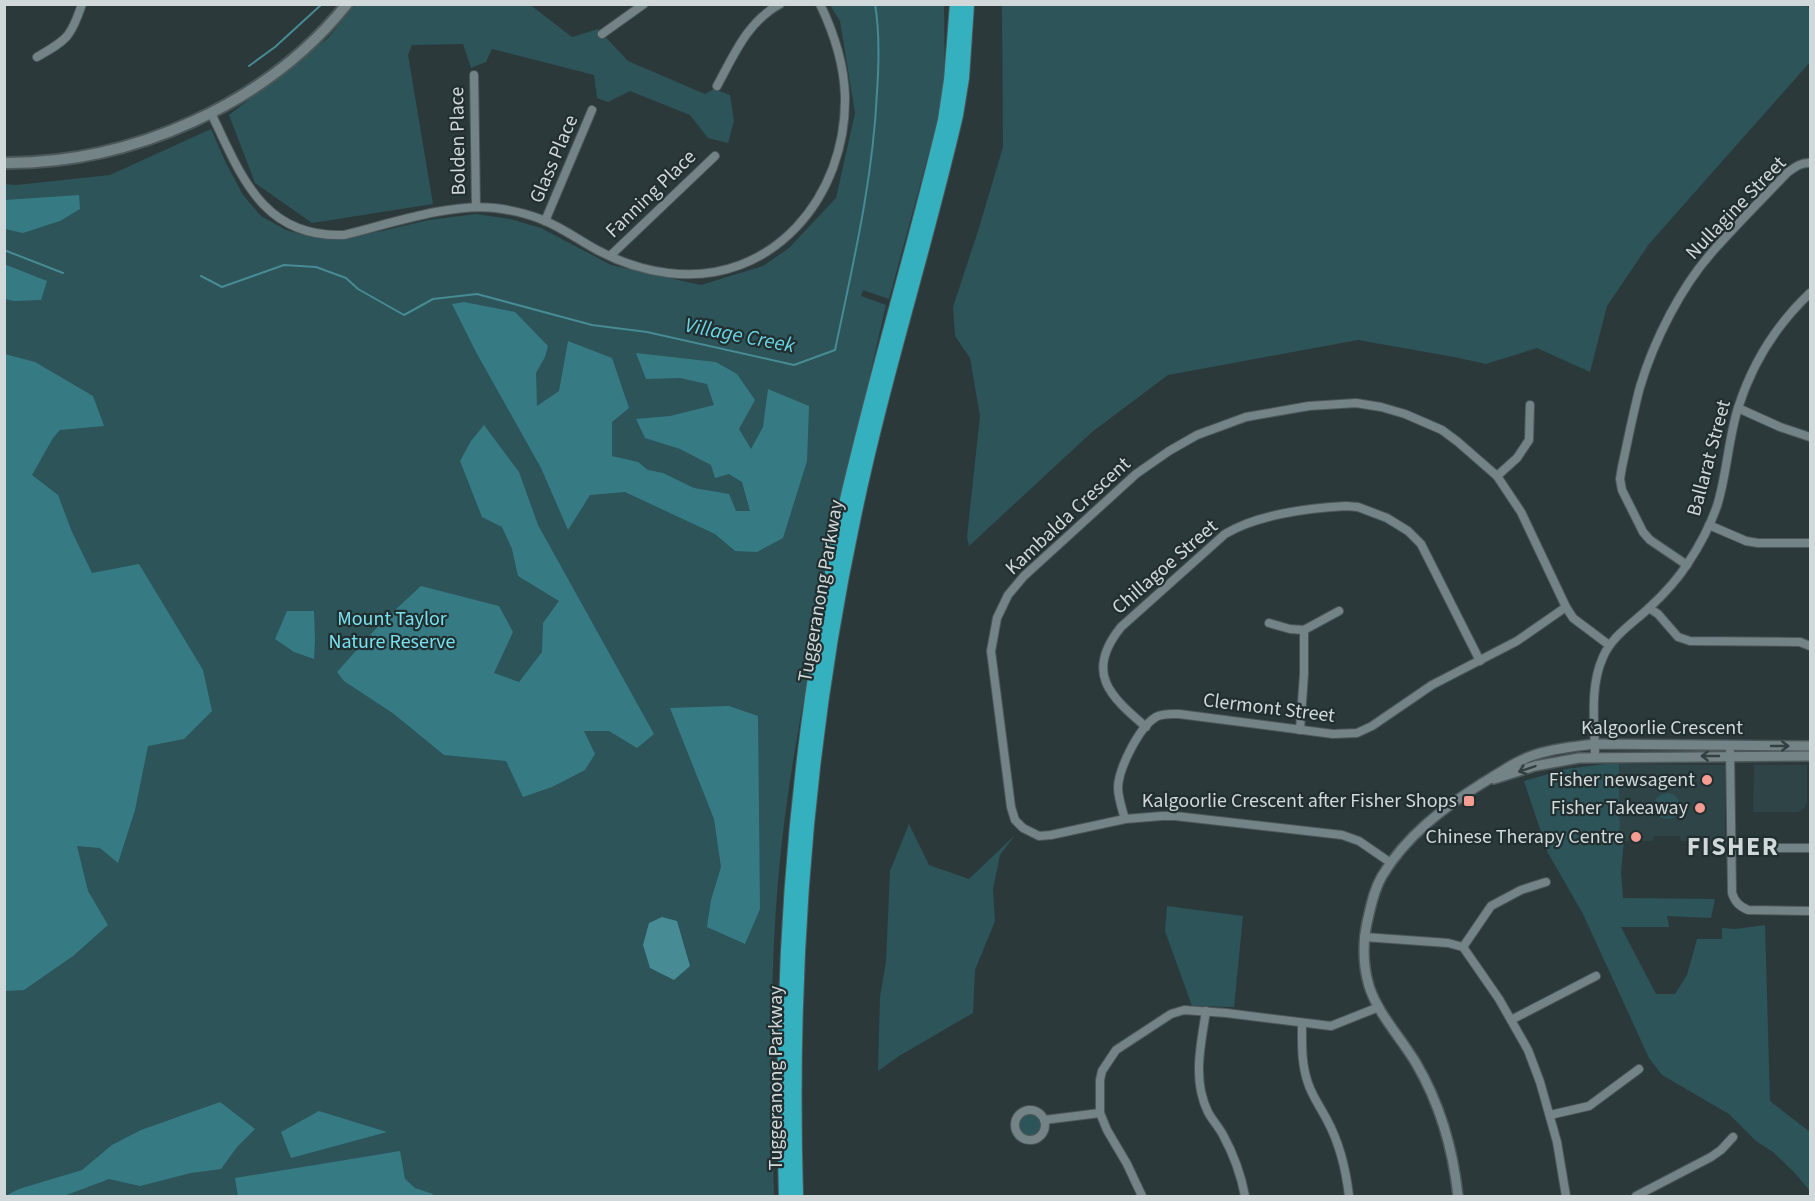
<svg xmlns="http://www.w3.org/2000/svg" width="1815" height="1201" viewBox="0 0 1815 1201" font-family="'Source Sans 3',sans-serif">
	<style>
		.built { fill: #2e4447 }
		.green { fill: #2c5459 }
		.forest { fill: #367b84 }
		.water { fill: #478b94 }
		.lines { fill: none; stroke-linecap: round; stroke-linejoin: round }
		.stream { stroke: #478b94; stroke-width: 2 }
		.minor-casing { stroke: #4c5759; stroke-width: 10 }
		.tertiary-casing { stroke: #4c5759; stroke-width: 12 }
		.secondary-casing { stroke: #4c5759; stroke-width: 14 }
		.motorway-casing { stroke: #4c5759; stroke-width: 16 }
		.minor { stroke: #748385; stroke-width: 8 }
		.tertiary { stroke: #748385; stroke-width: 9 }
		.secondary { stroke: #748385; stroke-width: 10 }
		.motorway { stroke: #35b0bf; stroke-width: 14 }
		.oneway { stroke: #324042 }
		.poi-dot { fill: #f59c93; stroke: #222f31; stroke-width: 2 }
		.labels { text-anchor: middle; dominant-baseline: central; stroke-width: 4.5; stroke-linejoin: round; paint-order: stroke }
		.street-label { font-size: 20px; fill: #d0d8d9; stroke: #222f31 }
		.park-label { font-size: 20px; fill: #77e2ef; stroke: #222f31 }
		.poi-label { font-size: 20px; fill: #d0d8d9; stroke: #222f31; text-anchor: end }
		.water-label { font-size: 21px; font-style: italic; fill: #6ad5e3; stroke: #222f31 }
		.district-label { font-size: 26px; font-weight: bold; letter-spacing: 1.5px; fill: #d0d8d9; stroke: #222f31 }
	</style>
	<rect width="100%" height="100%" fill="#2c393b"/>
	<g class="built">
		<path d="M1619,764l106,1v84l-34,2v-10h-10l-1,-5h-26l-1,5h-29l-4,-4z"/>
		<path d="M1754,765h53v37l-2,6 -7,4h-45z"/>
	</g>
	<g class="green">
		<path d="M529,4l43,33 26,-8 30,32 77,33 9,-5 16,6 4,26 -6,22 -20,-5 -18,-23 -60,-24 -22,11 -11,-4 -3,-23 -102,-26 -6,13 -15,6 -8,-24 -51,1 -4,10 25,149 -121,19 -57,-40 -26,-68 99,-77 27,-33z"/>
		<path d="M830,5h114l1,88 -56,206 -26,-9 -2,6 25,9c-22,93 -41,186 -59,279 -20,95 -39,190 -48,286 -10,108 -8,218 -5,326h-769l-1,-1012 12,1 94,-10 101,-46 14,32 18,34 18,21 25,14 26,7h33l37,-6 47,-11 47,-6 34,5 31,9 70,37 90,20 62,-19 26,-18 47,-50 19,-85 -15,-92z"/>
		<path d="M1806,5l4,4v53l-161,182 -42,62 -17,66 -53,-24 -51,16 -32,-7 -96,-17 -190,35 -76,57 -123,114 -2,-9 13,-121 -10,-58 -15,-22 -2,-29 26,-79 24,-81 -1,-142z"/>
		<path d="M1605,764h14l1,73 4,4 -3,31 2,26 92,1 -4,19 -44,-2 2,11h-48l35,67h19l12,-19 10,-36h25v-11l13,1 30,-4 5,176 40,31v59l-15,-18 -22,-21 -17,-11 -27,-27 -67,-39 -13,-17 -66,-144 -35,-61 -24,-72 42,-12z"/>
		<circle cx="1667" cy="806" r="13"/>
		<path d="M909,824l20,41 40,14 46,-44 -15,20 -7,34 2,32 -20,49 -2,43 -74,43 -21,15 2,-74 6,-35 4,-91z"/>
		<path d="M1167,906l76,10 -9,91 -42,-1 -27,-75z"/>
		<circle cx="1030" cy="1125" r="12"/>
	</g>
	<g class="forest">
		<path d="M79,195l1,14 -20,12 -37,12 -18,-4v-29z"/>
		<path d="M4,264l43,17 -6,19 -27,1 -9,-2z"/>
		<path d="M464,302l51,10 33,34 -3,11 -9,16 1,33 22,-15 9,-50 44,17 17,50 -17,14v34l26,6 10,8 15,3 31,15 35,6 7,17h14l-8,-29 -13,-8 -14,4 -4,-13 -31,-16 -35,-11 -9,-19 34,-3 44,-11 -7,-21 -27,-6 -34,1 -10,-26 80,9 21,12 18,26 -16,29 12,20 12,-22 5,-38 41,17 -2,55 -24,77 -26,14 -22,-1 -20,-17 -90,-42 -35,3 -22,35 -27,-62 -65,-116 -24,-48z"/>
		<path d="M5,354l30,8 58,34 11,30 -44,4 -7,8 -21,37 26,20 14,37 20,41 47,-9 64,106 9,41 -28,28 -36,7 -13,64 -17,53 -18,-15 -23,-2 11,45 20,34 -35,31 -49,34 -19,1z"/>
		<path d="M484,425l35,47 19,53 116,209 -17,14 -28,-17h-25l11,23 -10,16 -33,17 -29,10 -17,-36 -62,-6 -50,-41 -50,-33 -7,-9 43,-48 41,-38 78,20 14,26 -19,41 25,9 23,-30 1,-29 16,-22 -41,-25 -6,-27 -10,-22 -20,-10 -22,-56 11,-20z"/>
		<path d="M287,611h27l1,29 -1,19 -20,-7 -19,-13z"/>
		<path d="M729,706l29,10 2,193 -15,35 -38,-17 4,-27 10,-33 -7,-48 -44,-111z"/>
		<path d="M220,1102l35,27 -18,18 -16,22 -30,4 -51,13 -31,-7 -45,17h-59l14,-7 63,-19 30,-25 29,-15z"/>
		<path d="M319,1111l68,21 -96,26 -10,-26z"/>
		<path d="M400,1151l5,28 10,9 18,6 -1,2h-194l-3,-18z"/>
	</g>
	<path class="water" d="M662,917l15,4 13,45 -16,14 -24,-12 -7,-23 6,-22z"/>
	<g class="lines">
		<g class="stream">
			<path d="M249,66l26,-19 47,-43"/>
			<path d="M4,250l59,23"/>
			<path d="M201,276l21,11 62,-22 32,2 30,11 12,11 46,26 29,-16 44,-5 115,31 55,7 147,33 41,-15c18,-86 38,-170 42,-258 2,-29 3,-59 -2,-88"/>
		</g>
		<defs>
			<g id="minor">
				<path d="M602,34l42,-30"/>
				<path d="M37,57c30,-17 34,-20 45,-53"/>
				<path d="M474,75l2,132"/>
				<path d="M717,86c17,-31 30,-64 63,-82"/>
				<path d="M211,113c30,62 51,125 133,122 45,-11 105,-32 151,-27 16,2 33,6 48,12 20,8 37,21 56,31 21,11 45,19 69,22 105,13 179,-77 177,-177 -1,-32 -11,-63 -25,-92"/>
				<path d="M545,221l47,-111"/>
				<path d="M610,256l105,-100"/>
				<path d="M1738,408l42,19 30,10"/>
				<path d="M1497,476l20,-18 12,-18 1,-35"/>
				<path d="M1709,525l37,16 12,2h52"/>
				<path d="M1687,565l-37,-25 -7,-8 -21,-42 -2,-11 2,-12c6,-27 11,-54 18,-80 14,-47 41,-100 73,-136 24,-27 50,-53 75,-79 7,-5 14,-10 22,-9"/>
				<path d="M1649,608l9,6 20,23 12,4 110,1 10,4"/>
				<path d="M1269,623l21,6 14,1 35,-19"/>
				<path d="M1146,727c-36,-31 -62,-54 -25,-100l104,-93c32,-19 83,-26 121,-28l12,1 29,11 21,13 13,13 59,117"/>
				<path d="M1300,730l4,-56v-44"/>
				<path d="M1730,751l2,142c3,9 7,13 16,17l62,1"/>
				<path d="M1595,757c0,-33 -6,-69 8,-100 9,-21 30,-34 46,-49 14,-13 29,-29 39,-45 12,-18 22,-37 29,-57 10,-32 11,-66 21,-98 14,-44 39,-84 72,-115"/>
				<path d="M1125,819c-3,-10 -7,-21 -7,-32 1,-19 21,-60 38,-70 7,-4 15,-3 23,-3l154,20 24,-1 15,-7 60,-41 85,-44 49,-34"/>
				<path d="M1773,848h37"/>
				<path d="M1391,863l-32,-22 -17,-6 -167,-19h-13l-37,3 -74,16 -12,1 -16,-8 -8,-8 -4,-13 -20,-156 6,-33 11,-23 16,-19 112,-102 33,-23 28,-16 49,-18 63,-11 47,-3 25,4 24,7 37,16 16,12 39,34 24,36 45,95 7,11 36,27"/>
				<path d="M1364,937l84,6 15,4 36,52 29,51 12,32 17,60 9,54"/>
				<path d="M1463,947l28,-41 30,-16 25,-8"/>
				<path d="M1206,1011c-5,33 -14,69 2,101 4,8 11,15 15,23 11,20 18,40 22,61"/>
				<path d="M1511,1020l85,-44"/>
				<path d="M1302,1023c0,20 -1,40 6,60 4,13 13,25 19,37 13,24 19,50 22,76"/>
				<circle cx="1030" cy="1125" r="15"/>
				<path d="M1550,1115l39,-9 50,-37"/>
				<path d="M1044,1120l56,-7"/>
				<path d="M1142,1196l-15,-32 -20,-34 -7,-17v-33l2,-9 14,-21 55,-36 13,-4 42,3 105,13 48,-19"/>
				<path d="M1636,1196l75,-39 10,-7 12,-13"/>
			</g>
			<g id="tertiary">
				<path d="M1494,779l41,-13 44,-8 231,-2"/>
				<path d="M1458,1196c-5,-47 -18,-92 -42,-133 -15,-25 -38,-49 -47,-77 -7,-24 -6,-49 0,-72 3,-13 6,-26 13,-38 24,-40 61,-68 99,-92 19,-11 34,-23 56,-30 19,-6 39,-8 58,-10l215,2"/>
			</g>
			<path id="secondary" d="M4,163c127,1 263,-59 343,-159"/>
			<g id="motorway">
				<path d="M786,1196c-6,-192 5,-384 38,-574 5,-29 9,-58 15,-87 30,-139 73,-276 106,-415l6,-40 6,-76"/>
				<path d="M796,1196c-7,-228 10,-456 58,-680 28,-135 71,-267 102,-401l6,-37 5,-74"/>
			</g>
		</defs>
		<use href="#minor" class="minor-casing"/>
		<use href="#tertiary" class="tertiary-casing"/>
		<use href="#secondary" class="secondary-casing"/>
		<use href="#motorway" class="motorway-casing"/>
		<use href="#minor" class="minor"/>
		<use href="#tertiary" class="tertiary"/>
		<use href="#secondary" class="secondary"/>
		<use href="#motorway" class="motorway"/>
	</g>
	<defs><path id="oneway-shaft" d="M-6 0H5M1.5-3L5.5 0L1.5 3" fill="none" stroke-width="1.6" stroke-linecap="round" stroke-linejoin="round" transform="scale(1.5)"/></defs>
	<g class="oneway">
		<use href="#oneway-shaft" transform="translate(1780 746)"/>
		<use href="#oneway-shaft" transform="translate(1710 756) rotate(180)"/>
		<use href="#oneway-shaft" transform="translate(1527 769) rotate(161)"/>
	</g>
	<g class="poi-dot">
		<circle cx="1707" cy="780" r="6"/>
		<rect x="1463" y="795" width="12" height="12" rx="3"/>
		<circle cx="1700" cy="808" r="6"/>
		<circle cx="1636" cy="837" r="6"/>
	</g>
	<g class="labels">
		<g class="street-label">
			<text transform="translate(458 141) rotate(-91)">Bolden Place</text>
			<text transform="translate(554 159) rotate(-67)">Glass Place</text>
			<text transform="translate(651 194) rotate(-44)">Fanning Place</text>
			<text transform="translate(1736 208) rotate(-46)">Nullagine Street</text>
			<text transform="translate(1709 458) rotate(-75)">Ballarat Street</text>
			<text transform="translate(1068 516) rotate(-43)">Kambalda Crescent</text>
			<text transform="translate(1165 567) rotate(-41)">Chillagoe Street</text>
			<text transform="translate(821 591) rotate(-80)">Tuggeranong Parkway</text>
			<text transform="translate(1269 708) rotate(7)">Clermont Street</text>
			<text x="1662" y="728">Kalgoorlie Crescent</text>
			<text transform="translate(776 1078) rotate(-90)">Tuggeranong Parkway</text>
		</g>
		<g class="park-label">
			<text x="392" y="619">Mount Taylor<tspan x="392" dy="23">Nature Reserve</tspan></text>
		</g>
		<g class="poi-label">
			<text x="1695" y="780">Fisher newsagent</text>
			<text x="1457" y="801">Kalgoorlie Crescent after Fisher Shops</text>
			<text x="1688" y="808">Fisher Takeaway</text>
			<text x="1624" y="837">Chinese Therapy Centre</text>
		</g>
		<g class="water-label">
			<text transform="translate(740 335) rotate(11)">Village Creek</text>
		</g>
		<g class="district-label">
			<text x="1733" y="846">FISHER</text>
		</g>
	</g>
	<rect width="1815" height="1201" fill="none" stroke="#d0d8d9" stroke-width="12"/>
</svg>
